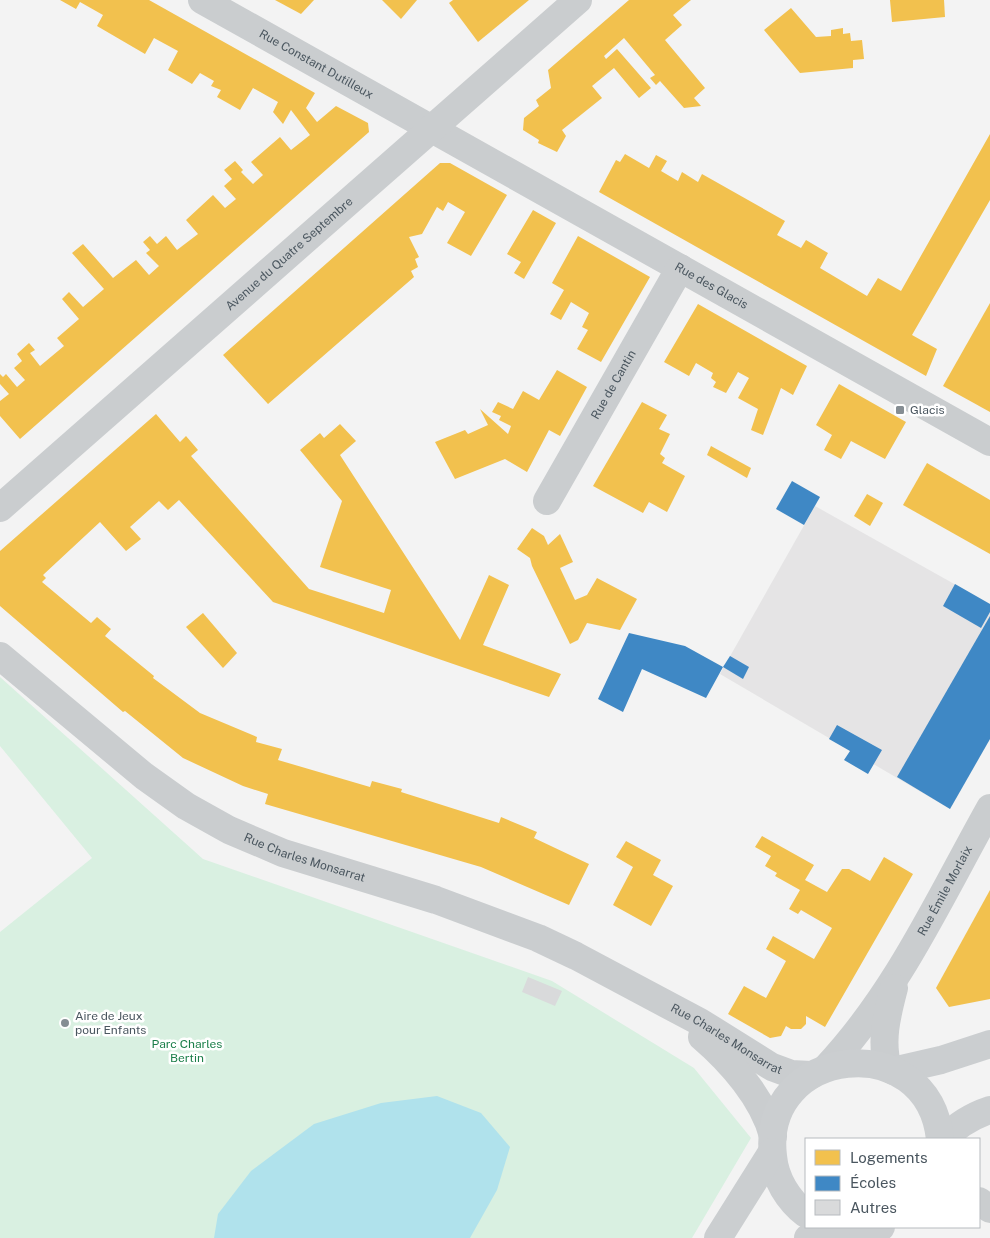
<svg xmlns="http://www.w3.org/2000/svg" width="990" height="1238" viewBox="0 0 990 1238" font-family="'Public Sans',sans-serif">
	<style>
		.education { fill: #e5e4e5 }
		.green { fill: #d9f0e1 }
		.water { fill: #b0e2ec }
		.homes { fill: #f2c14e }
		.schools { fill: #3f88c5 }
		.building { fill: #d9dadb }
		.lines { fill: none; stroke-linecap: round; stroke-linejoin: round }
		.minor { stroke: #cacdcf; stroke-width: 28 }
		.tertiary { stroke: #cacdcf; stroke-width: 28 }
		.secondary { stroke: #cbced0; stroke-width: 28 }
		.poi-dot { fill: #858d93; stroke: #fff; stroke-width: 2 }
		.labels { text-anchor: middle; dominant-baseline: central; stroke-width: 5; stroke-linejoin: round; paint-order: stroke }
		.street-label { font-size: 12px; fill: #4a565f; stroke: #fff }
		.poi-label { font-size: 12px; fill: #4a565f; stroke: #fff; text-anchor: start }
		.park-label { font-size: 12px; fill: #1c7f4a; stroke: #fff }
	</style>
	<rect width="100%" height="100%" fill="#f3f3f3"/>
	<path class="education" d="M815,506l175,98v135l-40,70 -230,-135z"/>
	<path class="green" d="M0,677l203,182 349,122 142,87 57,70 -59,100h-692v-306l92,-74 -92,-112z"/>
	<path class="water" d="M437,1096l44,17 29,34 -13,43 -27,48h-256l4,-24 33,-43 63,-47 67,-21z"/>
	<g class="homes">
		<path d="M60,0h89l166,93 -9,15 11,14 19,-16 32,17 1,9 -349,307 -20,-23v-15l9,-7 -9,-10v-10l3,3 3,-3 11,13 8,-7 -11,-12 8,-7 -5,-7 12,-11 6,7 -5,3 10,13 24,-20 -7,-8 22,-19 -17,-20 7,-7 14,15 21,-18 -32,-36 11,-9 30,34 23,-18 13,15 10,-9 -13,-13 4,-3 -7,-8 7,-6 7,8 9,-8 11,14 21,-16 -12,-14 27,-25 12,13 11,-9 -12,-13 8,-7 -8,-9 11,-9 8,9 -2,2 12,12 10,-9 -12,-13 29,-25 11,13 19,-15 -19,-25 -8,14 -10,-12 5,-10 -25,-14 -13,22 -23,-13 4,-7 -10,-4 3,-5 -14,-8 -8,11 -24,-14 10,-19 -24,-13 -9,16 -48,-28 6,-11 -23,-13 -4,7z"/>
		<path d="M275,0h39l-13,14z"/>
		<path d="M382,0h35l-16,19z"/>
		<path d="M453,0h76l-51,42 -29,-39z"/>
		<path d="M629,0h62l-18,15 9,10 -17,15 40,48 -11,10 7,8 -17,2 -24,-27 -4,4 -6,-7 5,-3 -31,-37 -20,18 2,3 11,-10 34,39 -12,10 -25,-30 -22,18 10,12 -40,32 4,6 -9,16 -19,-9 1,-3 -16,-10 1,-12 15,-12 -3,-6 15,-12 -3,-18z"/>
		<path d="M890,0h54l1,17 -53,5z"/>
		<path d="M791,8l25,29 15,-1v-6l12,-2v6l7,-1 1,8 11,-1 2,19 -11,1v8l-53,5 -36,-43z"/>
		<path d="M990,134v66l-78,135 25,14 -11,27 -327,-184 17,-32 4,2 5,-8 24,14 7,-13 11,6 -6,10 17,10 4,-9 16,10 4,-8 83,47 -8,14 24,13 5,-8 22,13 -8,15 47,28 11,-18 23,13z"/>
		<path d="M440,163h10l57,32 -36,61 -24,-13 18,-31 -17,-10 -5,9 -6,-4 -15,27 -13,3 10,20 -4,2 3,8 -7,4 3,6 -146,127 -45,-49z"/>
		<path d="M533,210l23,13 -32,56 -10,-6 7,-11 -14,-8z"/>
		<path d="M578,236l72,41 -49,85 -24,-13 11,-19 -6,-3 7,-14 -18,-11 -10,18 -11,-6 14,-24 -12,-7z"/>
		<path d="M990,303v109l-47,-26z"/>
		<path d="M698,304l109,62 -14,29 -12,-7 -18,47 -12,-5 7,-21 -20,-11 11,-20 -11,-6 -12,21 -13,-6 3,-5 -5,-4 2,-5 -17,-10 -7,13 -25,-14z"/>
		<path d="M557,370l30,17 -27,49 -11,-6 -22,42 -22,-13 -50,20 -20,-37 30,-12 3,4 20,-9 -8,-16 28,25 3,-8 -12,-6 2,-4 -9,-4 6,-10 15,7 10,-18 16,9z"/>
		<path d="M839,384l67,38 -21,37 -34,-18 -10,18 -17,-9 8,-15 -16,-10z"/>
		<path d="M642,402l25,13 -8,14 11,5 -10,20 5,4 -3,5 23,13 -18,36 -18,-10 -6,11 -50,-27z"/>
		<path d="M156,414l24,28 6,-6 12,14 -7,6 118,133 75,24 7,-23 -71,-23 22,-66 -42,-51 20,-17 4,5 16,-14 16,17 -16,14 120,185 29,-65 20,10 -26,60 78,29 -12,23 -276,-95 -94,-102 -11,10 -9,-9 -29,26 11,12 -15,12 -26,-29 -57,53 3,3 -4,4 49,41 6,-6 14,12 -6,7 49,40 -1,2 47,35 57,24 -1,5 26,7 -4,11 92,27 2,-6 30,8 -1,3 98,31 2,-6 36,15 -3,6 55,26 -20,41 -88,-38 -216,-63 3,-10 -25,-8 -60,-28 -58,-47 -2,1 -123,-106v-55z"/>
		<path d="M711,446l40,22 -4,10 -40,-23z"/>
		<path d="M927,463l63,37v54l-87,-49z"/>
		<path d="M867,494l16,9 -13,23 -16,-10z"/>
		<path d="M532,528l12,8 4,9 12,-11 13,28 -13,6 15,32 12,-5 10,-17 40,21 -17,31 -33,-7 -9,17 -8,4 -38,-78 -2,-8 -13,-9z"/>
		<path d="M203,613l34,40 -14,15 -37,-41z"/>
		<path d="M762,836l52,29 -9,15 22,12 15,-23h7l21,12 14,-24 29,17 -88,153 -19,-11v8l-5,5h-10l-5,-3 -5,10 -11,2 -42,-24 16,-28 22,12 20,-37 -20,-12 7,-13 41,23 18,-31 -31,-18 -3,4 -9,-5 11,-19 -25,-14 2,-3 -12,-7 6,-10 -16,-9z"/>
		<path d="M626,841l35,19 -8,15 20,11 -22,40 -38,-21 20,-38 -17,-10z"/>
		<path d="M990,890v109l-41,8 -13,-19z"/>
	</g>
	<g class="schools">
		<path d="M792,481l28,16 -16,28 -28,-16z"/>
		<path d="M955,584l35,20v8l-9,16 -38,-22z"/>
		<path d="M990,616v123l-40,70 -53,-32z"/>
		<path d="M629,633l56,13 38,21 -17,31 -64,-29 -19,43 -25,-13z"/>
		<path d="M730,656l19,11 -6,12 -20,-12z"/>
		<path d="M837,725l45,25 -14,24 -24,-14 6,-9 -21,-12z"/>
	</g>
	<path class="building" d="M528,977l34,14 -7,15 -33,-14z"/>
	<g class="lines">
		<g class="minor">
			<path id="s1" d="M202,0l788,442"/>
			<path id="s2" d="M547,501l133,-233"/>
			<path id="s3" d="M0,508l578,-508"/>
			<path id="s4" d="M0,656l144,120 42,30 43,24 54,23 153,47 102,38 38,18 124,66 72,45 19,7 20,1"/>
			<path d="M702,1037c29,25 61,61 71,99"/>
			<path id="s5" d="M826,1068c71,-75 114,-171 164,-260"/>
			<path d="M888,1068c-8,-27 -1,-53 6,-80"/>
		</g>
		<path class="tertiary" d="M979,1201l11,8"/>
		<g class="secondary">
			<path d="M893,1071l48,-11 49,-16"/>
			<path d="M944,1139c13,-14 28,-23 46,-29"/>
			<path d="M806,1214c-18,-14 -31,-35 -33,-58 -13,-110 155,-130 167,-17"/>
			<path d="M832,1227l24,4 25,-4"/>
			<path d="M718,1238l54,-86"/>
			<path d="M808,1238l29,-10"/>
		</g>
	</g>
	<g class="poi-dot">
		<rect x="895" y="405" width="10" height="10" rx="2.5"/>
		<circle cx="65" cy="1023" r="5"/>
	</g>
	<g class="labels">
		<g class="street-label">
			<text stroke="none"><textPath href="#s1" startOffset="131">Rue Constant Dutilleux</textPath></text>
			<text stroke="none"><textPath href="#s3" startOffset="385">Avenue du Quatre Septembre</textPath></text>
			<text stroke="none"><textPath href="#s1" startOffset="584">Rue des Glacis</textPath></text>
			<text stroke="none"><textPath href="#s2" startOffset="134">Rue de Cantin</textPath></text>
			<text stroke="none"><textPath href="#s4" startOffset="369">Rue Charles Monsarrat</textPath></text>
			<text stroke="none"><textPath href="#s5" startOffset="214">Rue Émile Morlaix</textPath></text>
			<text stroke="none"><textPath href="#s4" startOffset="830">Rue Charles Monsarrat</textPath></text>
		</g>
		<g class="poi-label">
			<text x="910" y="410">Glacis</text>
			<text x="75" y="1016">Aire de Jeux<tspan x="75" dy="14">pour Enfants</tspan></text>
		</g>
		<g class="park-label">
			<text x="187" y="1044">Parc Charles<tspan x="187" dy="14">Bertin</tspan></text>
		</g>
	</g>
	<rect x="805" y="1138" width="175" height="90" fill="#ffffff" stroke="#b7bbbf"/>
	<rect x="815" y="1150" width="25" height="15" fill="#f2c14e" stroke="#b7bbbf"/>
	<text x="850" y="1163" font-size="15" fill="#4a565f">Logements</text>
	<rect x="815" y="1176" width="25" height="15" fill="#3f88c5" stroke="#b7bbbf"/>
	<text x="850" y="1188" font-size="15" fill="#4a565f">Écoles</text>
	<rect x="815" y="1200" width="25" height="15" fill="#d9dadb" stroke="#b7bbbf"/>
	<text x="850" y="1213" font-size="15" fill="#4a565f">Autres</text>
</svg>
